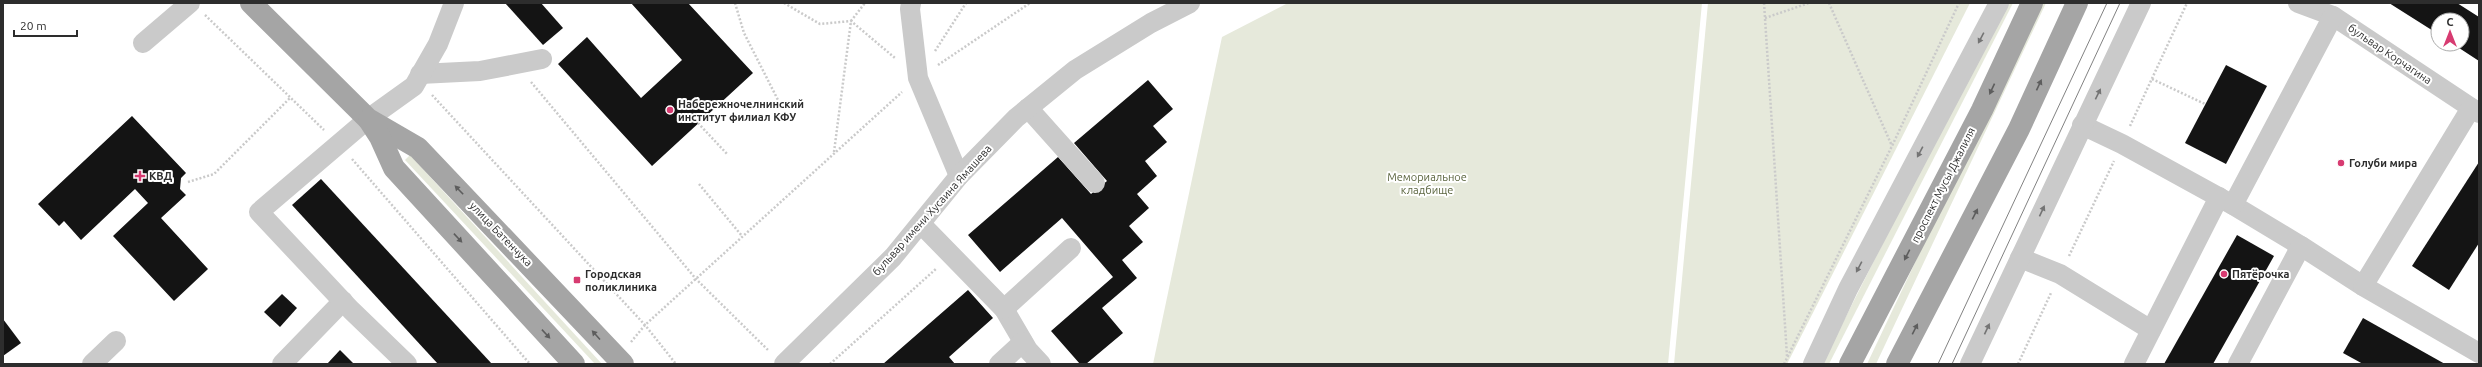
<svg xmlns="http://www.w3.org/2000/svg" width="2482" height="367" viewBox="0 0 2482 367" font-family="Ubuntu,sans-serif">
	<style>
		.green { fill: #e6e9db }
		.building { fill: #141414 }
		.lines { fill: none; stroke-linecap: round; stroke-linejoin: round }
		.path { stroke: #cacaca; stroke-width: 2.5; stroke-dasharray: 2 2; stroke-linecap: butt }
		.minor { stroke: #cacaca; stroke-width: 20 }
		.major { stroke: #a5a5a5; stroke-width: 22 }
		.tram { stroke: #828282; stroke-width: 1 }
		.oneway { fill: #747474 }
		.oneway2 { fill: #5d5d5d }
		.poi-dot { fill: #d73b71; stroke: #fff; stroke-width: 1.5 }
		.labels { text-anchor: middle; dominant-baseline: central; stroke-width: 4; stroke-linejoin: round; paint-order: stroke }
		.street-label { font-size: 11px; fill: #2d2d2d; stroke: #fff }
		.poi-label { font-size: 11px; font-weight: bold; fill: #2d2d2d; stroke: #fff; text-anchor: start }
		.park-label { font-size: 11px; fill: #5a643e; stroke: #fff }
	</style>
	<rect width="100%" height="100%" fill="#fff"/>
	<g class="green">
		<path d="M1288,3h414l-34,361h-515l69,-327z"/>
		<path d="M1708,3h262l-183,361h-113z"/>
		<path d="M2004,3h9l-184,361h-7z"/>
		<path d="M2038,3h8l-170,361h-9z"/>
		<path d="M410,155l192,209h-7l-190,-204z"/>
	</g>
	<g class="building">
		<path d="M505,3h36l22,25 -20,17z"/>
		<path d="M631,3h57l65,70 -101,93 -94,-102 29,-27 54,61 41,-38z"/>
		<path d="M2389,3h68l22,14v44l-26,-17h9v-24h-24v14z"/>
		<path d="M2226,65l41,21 -41,78 -41,-21z"/>
		<path d="M1148,80l25,29 -20,17 14,16 -22,19 12,15 -20,18 12,14 -20,18 14,16 -21,18 15,18 -35,30 21,25 -37,31h-6l-29,-33 62,-54 -51,-59 -62,54 -32,-37 90,-78 33,37 16,-13 -33,-38z"/>
		<path d="M132,116l54,57 -5,5 -1,11 6,6 -25,23 47,51 -34,32 -61,-65 35,-33 -13,-14 -54,51 -17,-19 -5,5 -21,-22z"/>
		<path d="M2479,162v81l-30,47 -37,-24z"/>
		<path d="M321,179l171,185h-54l-12,-13 -134,-146z"/>
		<path d="M2237,235l37,21 -61,108h-49z"/>
		<path d="M968,290l25,28 -44,39 6,7h-72z"/>
		<path d="M282,294l15,14 -17,19 -16,-15z"/>
		<path d="M2363,318l82,46h-82l-20,-11z"/>
		<path d="M3,319l18,24 -18,13z"/>
		<path d="M340,350l14,14h-27z"/>
	</g>
	<g class="lines">
		<g class="path">
			<path d="M735,3l9,30 36,71"/>
			<path d="M784,3l36,21 31,-3 44,37"/>
			<path d="M1764,3l23,353"/>
			<path d="M1829,3l63,143"/>
			<path d="M205,15l119,115"/>
			<path d="M1765,18l44,-15"/>
			<path d="M935,51l31,-48"/>
			<path d="M938,65l92,-62"/>
			<path d="M2152,79l53,25"/>
			<path d="M531,82l165,197 72,71"/>
			<path d="M432,95l213,230 31,39"/>
			<path d="M698,123l30,32"/>
			<path d="M2130,126l57,-123"/>
			<path d="M834,152l17,-131 14,-18"/>
			<path d="M352,159l178,205"/>
			<path d="M188,182l26,-8 76,-76"/>
			<path d="M699,184l43,52"/>
			<path d="M2069,256l45,-95"/>
			<path d="M631,342l14,-17 257,-233"/>
			<path d="M830,364l107,-96"/>
			<path d="M1784,364l108,-218 67,-143"/>
			<path d="M2018,364l33,-71"/>
		</g>
		<g class="minor">
			<path d="M911,3l-1,6 8,69 41,98"/>
			<path d="M2298,3l35,13 146,97"/>
			<path d="M143,43l47,-40"/>
			<path d="M420,74l60,-3 62,-12"/>
			<path d="M1028,108l67,75"/>
			<path d="M2082,125l40,19 111,61 68,41 62,40 116,67"/>
			<path d="M2233,205l100,-189"/>
			<path d="M921,224l83,85 24,41 13,14"/>
			<path d="M2020,258l40,16 91,56"/>
			<path d="M2363,286l108,-178"/>
			<path d="M1004,309l67,-61"/>
			<path d="M92,364l24,-23"/>
			<path d="M282,364l61,-63"/>
			<path d="M407,364l-56,-54 -92,-98 109,-93 46,-33 24,-42 16,-41"/>
			<path d="M784,364l109,-107 66,-81 57,-58 59,-48 76,-47 39,-20"/>
			<path d="M999,364l24,-22"/>
			<path d="M1813,364l35,-75 151,-286"/>
			<path d="M1970,364l171,-361"/>
			<path d="M2134,364l85,-167"/>
			<path d="M2238,364l63,-118"/>
		</g>
		<g class="major">
			<path d="M251,3l117,116 50,29 205,216"/>
			<path d="M369,120l11,17 14,31 180,196"/>
			<path d="M1850,364l132,-254 50,-107"/>
			<path d="M1897,364l122,-235 58,-126"/>
		</g>
		<g class="tram">
			<path d="M1938,364l169,-361"/>
			<path d="M1952,364l168,-361"/>
		</g>
	</g>
	<defs><path id="oneway-solid" d="M-6-.8H1V-3.2L6.5 0L1 3.2V.8H-6Z"/></defs>
	<g class="oneway">
		<use href="#oneway-solid" transform="translate(1981 38) rotate(118)"/>
		<use href="#oneway-solid" transform="translate(2098 94) rotate(-64)"/>
		<use href="#oneway-solid" transform="translate(1920 152) rotate(118)"/>
		<use href="#oneway-solid" transform="translate(2042 211) rotate(-65)"/>
		<use href="#oneway-solid" transform="translate(1859 267) rotate(118)"/>
		<use href="#oneway-solid" transform="translate(1987 329) rotate(-65)"/>
	</g>
	<g class="oneway2">
		<use href="#oneway-solid" transform="translate(2039 85) rotate(-65)"/>
		<use href="#oneway-solid" transform="translate(1992 89) rotate(115)"/>
		<use href="#oneway-solid" transform="translate(459 190) rotate(-134)"/>
		<use href="#oneway-solid" transform="translate(1975 214) rotate(-63)"/>
		<use href="#oneway-solid" transform="translate(458 238) rotate(47)"/>
		<use href="#oneway-solid" transform="translate(1907 255) rotate(117)"/>
		<use href="#oneway-solid" transform="translate(1915 329) rotate(-63)"/>
		<use href="#oneway-solid" transform="translate(546 334) rotate(47)"/>
		<use href="#oneway-solid" transform="translate(596 335) rotate(-132)"/>
	</g>
	<g class="poi-dot">
		<circle cx="670" cy="110" r="4"/>
		<circle cx="2341" cy="163" r="4"/>
		<path d="M138 170h4v4h4v4h-4v4h-4v-4h-4v-4h4z"/>
		<circle cx="2224" cy="274" r="4"/>
		<rect x="573" y="276" width="8" height="8" rx="2"/>
	</g>
	<g class="labels">
		<g class="street-label">
			<text transform="translate(2390 54) rotate(34)">бульвар Корчагина</text>
			<text transform="translate(1943 185) rotate(-63)">проспект Мусы Джалиля</text>
			<text transform="translate(932 210) rotate(-48)">бульвар имени Хусаина Ямашева</text>
			<text transform="translate(501 234) rotate(46)">улица Батенчука</text>
		</g>
		<g class="poi-label">
			<text x="678" y="104">Набережночелнинский<tspan x="678" dy="13">институт филиал КФУ</tspan></text>
			<text x="2349" y="163">Голуби мира</text>
			<text x="149" y="176">КВД</text>
			<text x="585" y="274">Городская<tspan x="585" dy="13">поликлиника</tspan></text>
			<text x="2232" y="274">Пятёрочка</text>
		</g>
		<g class="park-label">
			<text x="1427" y="177">Мемориальное<tspan x="1427" dy="13">кладбище</tspan></text>
		</g>
	</g>
	<rect width="2482" height="367" fill="none" stroke="#2d2d2d" stroke-width="8"/>
	<g transform="translate(2450 32)"><circle r="19" fill="#ffffff" stroke="#ababab"/>
	<path d="M0-3L7 15L0 10L-7 15Z" fill="#d73b71"/>
	<text y="-6" font-size="11" font-weight="bold" text-anchor="middle" fill="#2d2d2d">С</text>
	</g>
	<path d="M14 30v6h63v-6" fill="none" stroke="#2d2d2d" stroke-width="2"/>
	<text x="20" y="30" font-size="12" fill="#2d2d2d" stroke="#ffffff" stroke-width="3" paint-order="stroke">20 m</text>
</svg>
